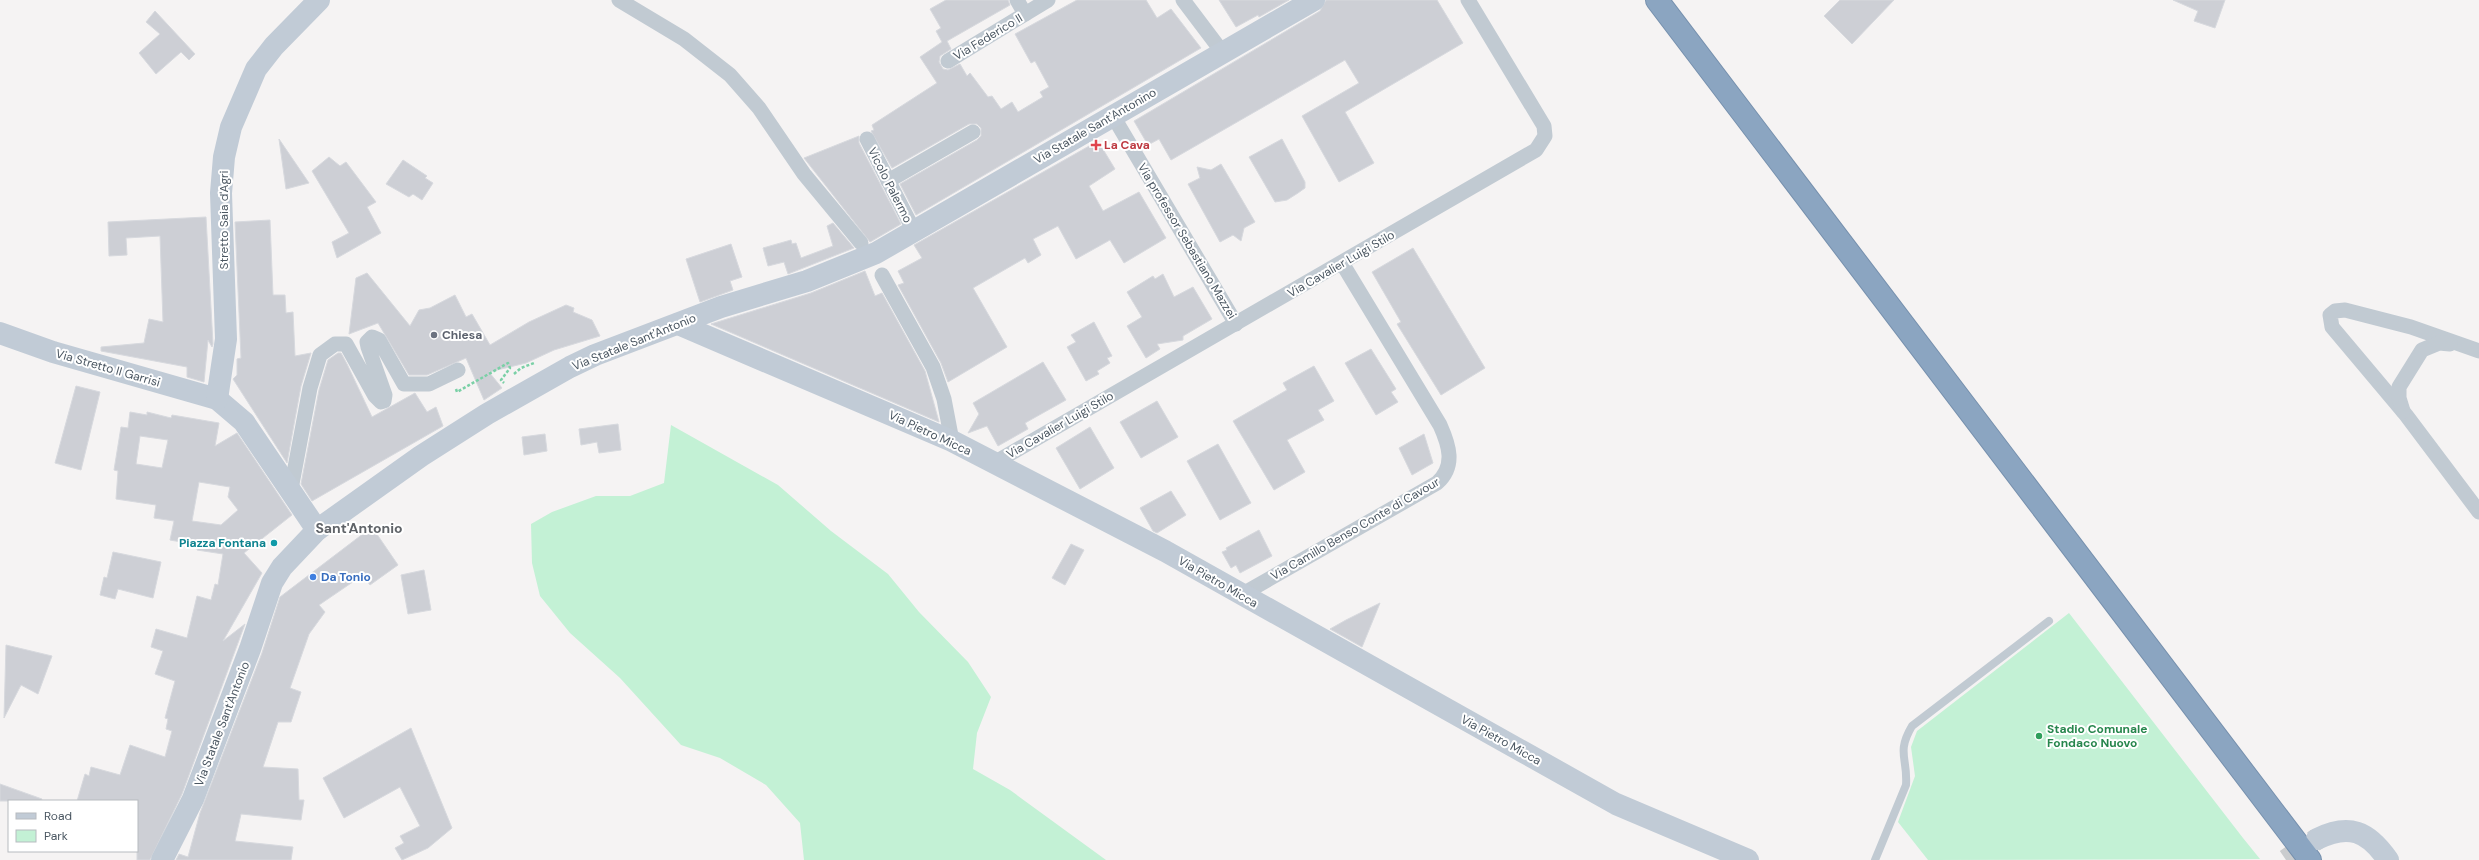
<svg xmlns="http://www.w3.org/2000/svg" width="2479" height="860" viewBox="0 0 2479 860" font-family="'DM Sans',sans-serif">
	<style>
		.green { fill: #c3f1d5 }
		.building { fill: #cdcfd5; stroke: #d7d9de; fill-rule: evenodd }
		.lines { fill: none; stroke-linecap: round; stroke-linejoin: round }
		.secondary-tunnel { stroke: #caccce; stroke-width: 22; stroke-dasharray: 22 11; stroke-linecap: butt }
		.highway-casing { stroke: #7690ad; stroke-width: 24 }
		.path { stroke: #7ad0a6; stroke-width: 2.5; stroke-dasharray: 3 2; stroke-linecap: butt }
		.lane { stroke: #c1cad2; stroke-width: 8 }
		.street { stroke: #c1cad2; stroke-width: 15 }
		.secondary { stroke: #c1cbd6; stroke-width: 22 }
		.highway { stroke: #8ba5c1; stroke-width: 22 }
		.health-dot { fill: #e0444e; stroke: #fff; stroke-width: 1.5 }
		.worship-dot { fill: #6b7280; stroke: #fff; stroke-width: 1.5 }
		.culture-dot { fill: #0f9aa8; stroke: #fff; stroke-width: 1.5 }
		.shop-dot { fill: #3f7fe0; stroke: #fff; stroke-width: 1.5 }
		.leisure-dot { fill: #2e9e5b; stroke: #fff; stroke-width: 1.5 }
		.labels { text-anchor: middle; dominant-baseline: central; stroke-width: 4; stroke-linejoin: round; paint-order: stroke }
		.street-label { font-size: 12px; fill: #4a5661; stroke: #fff }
		.health-label { font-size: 12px; font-weight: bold; fill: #be3a42; stroke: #fff; text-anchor: start }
		.worship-label { font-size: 12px; font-weight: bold; fill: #5b616d; stroke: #fff; text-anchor: start }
		.culture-label { font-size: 12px; font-weight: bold; fill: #0d838f; stroke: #fff; text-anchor: end }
		.shop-label { font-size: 12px; font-weight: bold; fill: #366cbe; stroke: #fff; text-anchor: start }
		.leisure-label { font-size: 12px; font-weight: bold; fill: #27864d; stroke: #fff; text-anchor: start }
		.quarter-label { font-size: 14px; font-weight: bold; fill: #5f6368; stroke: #fff }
	</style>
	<rect width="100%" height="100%" fill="#f5f3f3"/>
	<g class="green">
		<path d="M671,425l107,60 53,46 57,43 31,38 49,50 23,35 -14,36 -4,36 37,21 96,70h-302l-4,-37 -34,-38 -46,-27 -39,-13 -61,-67 -50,-45 -30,-37 -8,-33 -1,-39 21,-12 44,-16h34l34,-13z"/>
		<path d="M2069,613l174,225 17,21 -332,1 -30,-38 17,-46 -4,-29 6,-16z"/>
	</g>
	<g class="building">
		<path d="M946,0h62l2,5 -63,36 4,8 -11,7 -1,6 4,7 5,1 12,-6 7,12 3,-3 18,24 4,-1 9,13 11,-7 6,10 25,-15 -3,-5 9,-5 -14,-26 -4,2 -16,-29 62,-34h69l11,18 14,-9 30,39 -285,167 -16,-31 77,-44 4,-4v-8l-4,-4h-8l-77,44 -21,-37 3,-1 -2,-5 65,-42 -17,-26 22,-15 -6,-11 5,-3 -11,-19z"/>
		<path d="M1219,0h70l-30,17 -1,-2 -22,12z"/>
		<path d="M1326,0h111l26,43 -118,69 29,51 -35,19 -37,-66 57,-33 -14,-23 -174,100 -12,-21 -11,6 -14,-24 186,-110z"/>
		<path d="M1840,0h54l-42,44 -28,-28z"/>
		<path d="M2173,0h52l-10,28 -21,-7 4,-10z"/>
		<path d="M155,11l40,43 -6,6 -8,-8 -25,22 -17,-21 21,-19 -14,-12z"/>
		<path d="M859,136v7l42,81 -31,18 -66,-84z"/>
		<path d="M279,139l30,44 -23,6z"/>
		<path d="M1282,139l23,43v6l-7,5 -11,7 -12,2 -26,-45z"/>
		<path d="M1098,141l17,28 -26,17 14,25 36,-19 27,46 -42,25 -14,-23 -34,19 -18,-33 -25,13 8,16 -13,8 -3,-5 -52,30 34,59 -59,35 -7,-19 -43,-78 6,-2 -6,-12 24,-13 -8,-13z"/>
		<path d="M329,157l11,9 6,-4 30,40 -9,5 14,26 -44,25 -5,-16 17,-9 -37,-62z"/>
		<path d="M403,160l24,16 -2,2 8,5 -11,17 -9,-6 -4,3 -23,-13z"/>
		<path d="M1221,164l34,58 -11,6 -3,13 -8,-6 -13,7 -32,-58 12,-6 -3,-11 14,3z"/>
		<path d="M206,217l7,127 -1,3 -4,-7 -4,42 -17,-5v-10l-86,-16v-4l43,-4 5,-24 14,3 -3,-86 -34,2 1,17 -18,1 -1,-34z"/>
		<path d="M270,220l3,75h12l1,18 7,-1 2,44 16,-3 -10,33 -14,77 -54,-84 4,-4v-16l4,-1 -6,-136z"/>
		<path d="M833,223l21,25 -66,26 -4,-12 -16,4 -5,-18 28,-8 1,4 4,-1 5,15 32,-12 -6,-20z"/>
		<path d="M731,244l11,33 -12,4 3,9 -33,12 -14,-43z"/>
		<path d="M1413,248l72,120 -44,27 -44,-71 4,-2 -29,-50z"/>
		<path d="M865,271l10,25 7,-3 43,78 14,51 -228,-98 100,-31z"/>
		<path d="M367,273l43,53 9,-16 11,-2 25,-13 11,22 6,-3 18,31 39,-23 37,-17 8,3 -1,4 19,8 8,16 -46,14 -28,13 -37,9 13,16 -18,12 -18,-42 -39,17h-18l-31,-52 -29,11 7,-56z"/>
		<path d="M1163,274l11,23 19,-10 19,32 -29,17v4l-26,4 3,5 -14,9 -19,-32 15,-9 -15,-25 26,-16 2,3z"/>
		<path d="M1094,322l18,34 -5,2 3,5 -13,8 2,3 -13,7 -19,-34 9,-5 -5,-7z"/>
		<path d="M1371,349l25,40 -5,3 7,10 -22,13 -31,-52z"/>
		<path d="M338,353h3l6,11 25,53 43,-24 12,19 9,-5 7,19 -131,75 -11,-17 18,-94 9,-30z"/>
		<path d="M1043,362l23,38 -41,23 3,6 -30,17 -11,-20 -19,7 11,-19 -6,-11z"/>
		<path d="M1314,366l20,35 -16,9 6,10 -37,20 18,32 -31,18 -41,-69 54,-31 -4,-7z"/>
		<path d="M76,386l24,6 -19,78 -26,-7z"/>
		<path d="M1157,401l21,36 -37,21 -21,-36z"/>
		<path d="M130,412l17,3v-3l24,6 1,-3 47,8 -4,23 22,-13 55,82 -48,38 18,20 -39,68 22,-17 -63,170 -32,66h-13v-59h-60l8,-27 4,2 2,-9 29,8 10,-30 35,12 7,-26 -6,-2 2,-10 -3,-1 10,-37 -20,-7 8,-23 -12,-4 5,-18 31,9 10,-42 14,4 4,-16 3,1 5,-31 -26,-4 1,-5 -28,-5 4,-19 -20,-3 2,-13 -40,-6 2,-28 -4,-1 7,-43 7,1zM140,436l28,4 -6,28 -26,-4zM199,482l31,5 -2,10 10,13 -17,15 -29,-4z"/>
		<path d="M618,424l3,26 -22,3 -2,-11 -16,3 -2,-16z"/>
		<path d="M1090,427l24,41 -34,21 -24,-41z"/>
		<path d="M545,434l2,17 -23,4 -2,-18z"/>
		<path d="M1424,434l9,29 -21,12 -13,-27z"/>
		<path d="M1218,444l33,59 -31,17 -33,-59z"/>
		<path d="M1171,491l15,24 -29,18 -4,-2 -13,-23z"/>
		<path d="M372,527l26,38 -28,20 -7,-10 -44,30 6,7 -16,22 -19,54 11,4 -10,30h-13l-15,45 35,2 1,31h5l-3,20 -60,-6 -6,27 58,6 -2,13h-115l3,-6 9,3 12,-44 62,-160 18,-56z"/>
		<path d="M1259,530l13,26 -32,17 -4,-8 -5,3 -9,-16 5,-2 -1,-2z"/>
		<path d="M1071,544l13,6 -19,35 -13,-7z"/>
		<path d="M113,552l48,10 -8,36 -35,-9 -3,10 -15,-4 4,-18 3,1z"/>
		<path d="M424,570l7,40 -23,4 -7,-39z"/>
		<path d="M1380,603l-18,44 -32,-18 16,-9z"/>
		<path d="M6,645l46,11 -14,38 -17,-9 -17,33z"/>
		<path d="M411,728l41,100 -24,20 -26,12 -7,-12 9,-5 -4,-7 20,-10 -20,-39 -56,31 -21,-40z"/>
		<path d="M0,784l42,15 -1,2h-41z"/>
	</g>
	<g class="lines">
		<path class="secondary-tunnel" d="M2286,860l31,-21"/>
		<defs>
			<path id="highway" d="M1657,0l653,860"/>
		</defs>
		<use href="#highway" class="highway-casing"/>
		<g class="path">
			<path d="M514,374l7,-6 13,-5"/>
			<path d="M456,389l1,3 51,-29 2,5 -9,12 3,3"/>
		</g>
		<path class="lane" d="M1875,860l31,-75c2,-27 -10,-32 6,-59l137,-105"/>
		<g class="street">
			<path d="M619,0l65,39 46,36 29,33 45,66 57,69"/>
			<path d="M1017,0l8,14"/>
			<path d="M1183,0l40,53"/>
			<path d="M948,61l100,-61"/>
			<path d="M1113,116l123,208"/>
			<path d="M867,139l47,92"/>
			<path d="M888,181l85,-49"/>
			<path d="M882,275l51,92 11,32 8,42"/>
			<path d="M2479,351l-68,-24 -66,-17 -10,1 -5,4 2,12 74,88 73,97"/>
			<path d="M2403,411l-4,-13v-11l23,-37 17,-7 11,1"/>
			<path d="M994,463l542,-313 9,-14 -1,-10 -76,-126"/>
			<path d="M291,489l19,-101 10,-33 15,-11h11l29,52 6,6 3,-1 1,-6 -17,-48 -1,-5 5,-5 7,3 25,44h25l29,-14"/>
			<path d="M1241,595l196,-112c19,-17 12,-38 3,-58l-98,-162"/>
		</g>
		<g class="secondary">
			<path d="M678,324l274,117 213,110 451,253 132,56"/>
			<path d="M0,333l53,19 164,47 27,23 73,108"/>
			<path d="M217,399l9,-60 -5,-146 3,-36 7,-30 25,-58 18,-23 45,-46"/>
			<path d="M2317,839c32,-16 51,-8 71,21"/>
			<path d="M162,860l31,-61 57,-150 22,-66 10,-16 35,-37 104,-74 66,-42 83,-47 25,-12 126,-48 86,-26 69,-28 438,-253"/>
		</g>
		<use href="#highway" class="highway"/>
	</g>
	<path class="health-dot" d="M1094 139h4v4h4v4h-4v4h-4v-4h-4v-4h4z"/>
	<circle class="worship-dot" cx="434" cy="335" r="4"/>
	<circle class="culture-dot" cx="274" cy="543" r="4"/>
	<circle class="shop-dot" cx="313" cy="577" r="4"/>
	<circle class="leisure-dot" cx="2039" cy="736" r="4"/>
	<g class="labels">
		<g class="street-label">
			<text transform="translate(988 37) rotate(-31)">Via Federico II</text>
			<text transform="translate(1095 126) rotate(-30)">Via Statale Sant'Antonino</text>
			<text transform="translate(890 185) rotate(63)">Vicolo Palermo</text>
			<text transform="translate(224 220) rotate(-90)">Stretto Saia d'Agri</text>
			<text transform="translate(1187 241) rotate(59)">Via professor Sebastiano Mazzei</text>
			<text transform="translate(1341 264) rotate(-30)">Via Cavalier Luigi Stilo</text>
			<text transform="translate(634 342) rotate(-22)">Via Statale Sant'Antonio</text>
			<text transform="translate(108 368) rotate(16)">Via Stretto II Garrisi</text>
			<text transform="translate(1060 425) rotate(-30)">Via Cavalier Luigi Stilo</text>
			<text transform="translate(930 433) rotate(25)">Via Pietro Micca</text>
			<text transform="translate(1355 529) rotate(-30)">Via Camillo Benso Conte di Cavour</text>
			<text transform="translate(1218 582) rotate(30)">Via Pietro Micca</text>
			<text transform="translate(222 724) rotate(-69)">Via Statale Sant'Antonio</text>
			<text transform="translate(1501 740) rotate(29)">Via Pietro Micca</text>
		</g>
		<g class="health-label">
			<text x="1104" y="145">La Cava</text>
		</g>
		<g class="worship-label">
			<text x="442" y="335">Chiesa</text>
		</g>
		<g class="culture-label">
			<text x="266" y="543">Piazza Fontana</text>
		</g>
		<g class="shop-label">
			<text x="321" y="577">Da Tonio</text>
		</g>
		<g class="leisure-label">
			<text x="2047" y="729">Stadio Comunale<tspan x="2047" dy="14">Fondaco Nuovo</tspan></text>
		</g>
		<g class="quarter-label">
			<text x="359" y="528">Sant'Antonio</text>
		</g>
	</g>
	<rect x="8" y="800" width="130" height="52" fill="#ffffff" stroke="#b7bbc0"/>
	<rect x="16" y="813" width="20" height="6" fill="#c1cbd6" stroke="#b7bbc0"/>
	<text x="44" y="820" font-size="12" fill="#4a5661">Road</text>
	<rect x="16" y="830" width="20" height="12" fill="#c3f1d5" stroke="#b7bbc0"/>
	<text x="44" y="840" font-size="12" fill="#4a5661">Park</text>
</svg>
